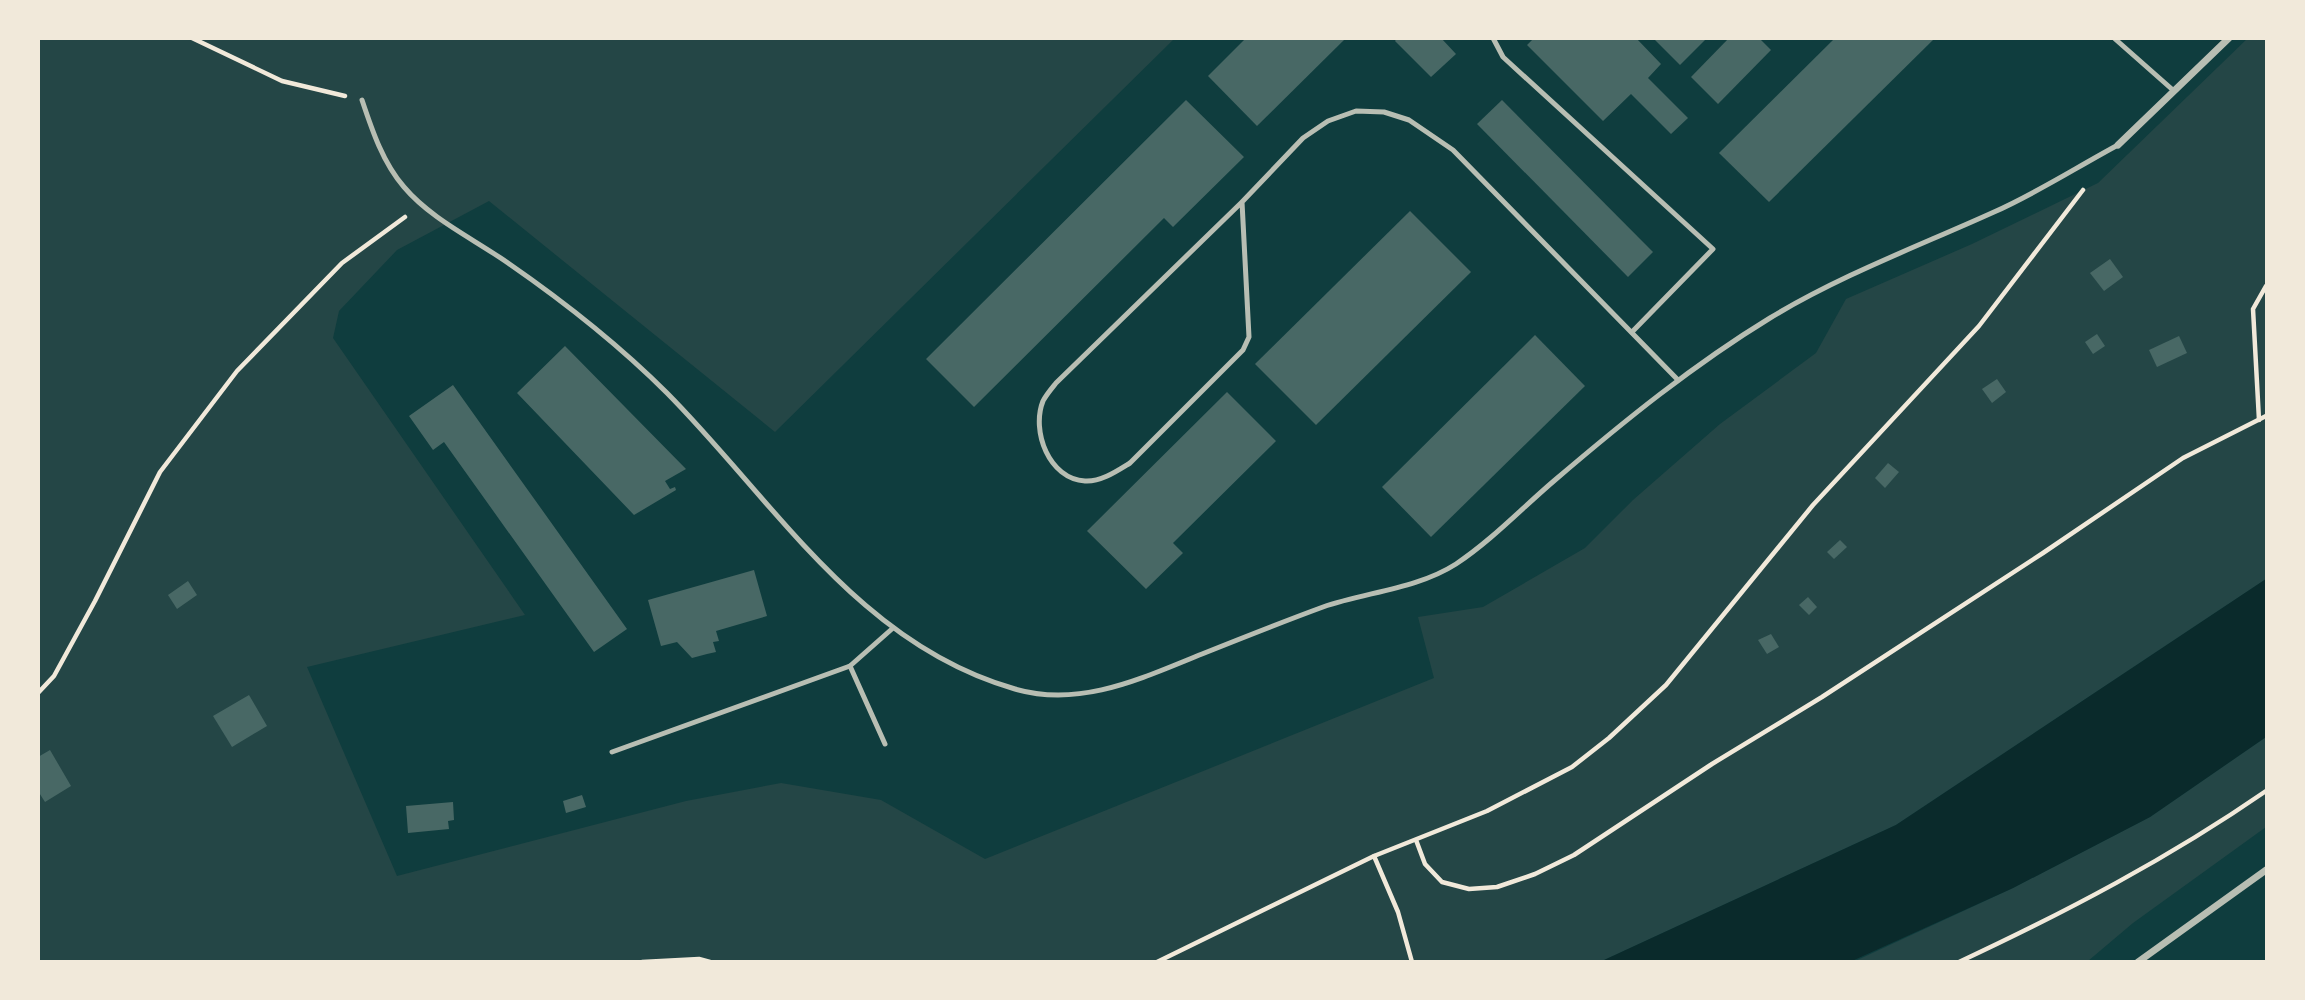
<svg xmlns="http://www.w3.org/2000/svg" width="2305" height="1000" viewBox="0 0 2305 1000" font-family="'Sofia Sans Condensed',sans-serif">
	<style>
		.green { fill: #244646 }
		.water { fill: #0a2a2b }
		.building { fill: #486865 }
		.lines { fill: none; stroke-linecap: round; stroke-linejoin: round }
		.path { stroke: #f1e9da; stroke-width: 4.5 }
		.service { stroke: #b8beb3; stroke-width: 5 }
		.minor { stroke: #b8beb3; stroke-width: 7 }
	</style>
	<rect width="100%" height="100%" fill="#0f3d3e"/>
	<g class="green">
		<path d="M2248,38l18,1v540l-370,246 -294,136h-1563l-1,-922h1136l-399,393 -286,-231 -92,49 -58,61 -6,27 192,277 -218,52 90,209 289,-75 95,-18 100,17 104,59 449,-181 -16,-61 65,-10 102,-59 48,-48 87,-76 96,-71 30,-54 126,-55 126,-61z"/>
		<path d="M2266,737v90l-133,96 -45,38 -235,1 160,-74 137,-71z"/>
	</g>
	<path class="water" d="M2266,579v158l-116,80 -137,71 -161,73h-250l294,-136z"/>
	<g class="building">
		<path d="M1246,38h100l-89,88 -49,-50z"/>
		<path d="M1397,38h44l15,16 -25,23 -36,-36z"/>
		<path d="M1534,38h102l25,26 -13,14 40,40 -17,16 -40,-40 -28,27 -76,-76z"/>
		<path d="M1653,38h54l-27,27z"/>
		<path d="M1729,38h30l12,12 -53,54 -27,-27z"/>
		<path d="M1835,38h100l-166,164 -50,-49z"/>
		<path d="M1186,100l58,57 -71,70 -9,-9 -190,189 -48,-48z"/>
		<path d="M1502,100l151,152 -25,25 -151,-153z"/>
		<path d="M1410,211l61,61 -155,153 -61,-61z"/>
		<path d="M2110,259l13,18 -19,14 -14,-18z"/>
		<path d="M2097,334l8,12 -12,8 -8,-12z"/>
		<path d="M1535,335l50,51 -154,151 -49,-50z"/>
		<path d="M2179,336l8,17 -30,14 -8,-17z"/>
		<path d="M565,346l121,123 -21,12 5,8 5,-2 1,3 -42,25 -117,-122z"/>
		<path d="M1997,379l9,13 -14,11 -10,-14z"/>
		<path d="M453,385l174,244 -33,23 -150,-210 -11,8 -24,-34z"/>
		<path d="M1227,392l49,49 -103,102 10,10 -37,36 -59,-58z"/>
		<path d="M1888,463l11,9 -14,16 -10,-10z"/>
		<path d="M1840,540l7,7 -13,12 -7,-7z"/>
		<path d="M754,570l13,46 -51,15 3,10 -6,1 3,10 -9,2 -15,4 -15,-16 -16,4 -13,-46z"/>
		<path d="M188,581l9,14 -20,14 -9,-14z"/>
		<path d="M1808,597l9,10 -8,8 -10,-10z"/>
		<path d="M1771,634l8,13 -12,7 -9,-14z"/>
		<path d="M249,695l18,31 -35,21 -19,-31z"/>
		<path d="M50,750l21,36 -26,16 -7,-11v-34z"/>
		<path d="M582,795l4,12 -20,6 -3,-12z"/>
		<path d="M453,802l1,18 -6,1 1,8 -41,4 -2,-27z"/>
	</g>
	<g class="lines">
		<g class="path">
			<path d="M192,38l90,43 63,15"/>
			<path d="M2259,420l-6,-111 13,-23"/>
			<path d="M38,693l16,-17 41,-75 65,-129 77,-101 105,-108 63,-46"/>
			<path d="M1416,840l9,24 17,18 27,7 28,-2 38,-13 39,-19 138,-91 110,-67 221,-144 140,-95 83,-42"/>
			<path d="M1374,856l24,56 14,50"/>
			<path d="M642,962l57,-3 11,3"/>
			<path d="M1157,962l217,-106 113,-45 85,-44 37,-29 57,-53 147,-180 166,-179 104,-136"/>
			<path d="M1959,962c107,-50 210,-104 307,-171"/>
		</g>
		<g class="service">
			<path d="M1493,38l10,19 210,192 -81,83"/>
			<path d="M2114,38l60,53"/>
			<path d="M362,100c10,30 21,63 42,87 27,32 70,52 104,76 55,38 111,82 159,130 108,109 192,252 348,296 66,19 127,-11 187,-35 40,-16 80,-32 121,-47 43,-15 94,-18 133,-43 36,-24 66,-56 99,-84 68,-58 138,-115 215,-162 71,-43 149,-72 224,-106 43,-19 83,-45 124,-67"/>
			<path d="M1242,202l7,135 -6,13 -113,113c-13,8 -29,19 -45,18 -36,-2 -54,-50 -42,-80 3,-6 9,-13 13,-18l186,-181 61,-64 25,-17 28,-10 28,1 25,8 44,30 225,230"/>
			<path d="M850,666l35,78"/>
			<path d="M612,752l238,-86 43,-38"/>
		</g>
		<g class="minor">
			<path d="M2118,145l111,-107"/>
			<path d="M2138,962l128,-92"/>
		</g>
	</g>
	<rect width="2305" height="1000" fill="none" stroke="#f1e9da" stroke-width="80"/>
</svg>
